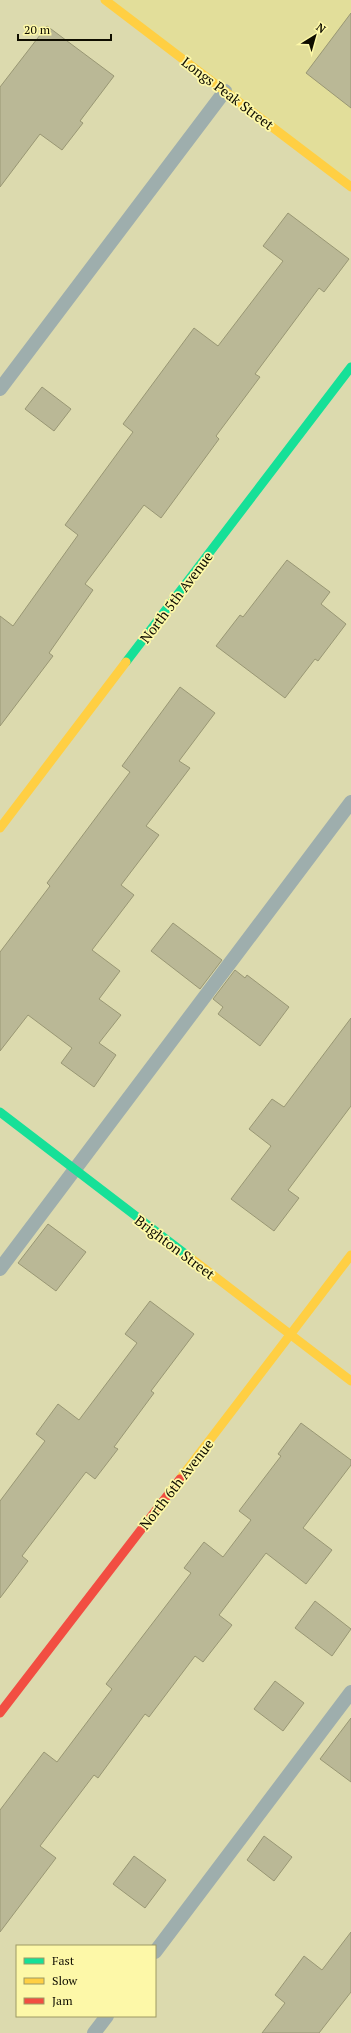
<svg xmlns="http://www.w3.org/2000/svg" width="351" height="2033" viewBox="0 0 351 2033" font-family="'PT Serif',serif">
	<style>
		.built { fill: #e2de9a }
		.building { fill: #bab896; stroke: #999774 }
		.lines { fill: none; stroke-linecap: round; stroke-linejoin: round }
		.lane { stroke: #9eaead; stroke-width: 14 }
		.fast { stroke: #16e098; stroke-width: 9 }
		.slow { stroke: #ffcf43; stroke-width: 9 }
		.jam { stroke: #f24e42; stroke-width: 9 }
		.labels { text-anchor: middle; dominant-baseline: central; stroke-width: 3.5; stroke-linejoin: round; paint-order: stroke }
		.street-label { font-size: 14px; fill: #0f0d00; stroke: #fdf8a8 }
	</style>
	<rect width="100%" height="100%" fill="#dcdaae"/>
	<path class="built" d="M105,0h246v187z"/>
	<g class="building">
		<path d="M351,13v95l-45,-35z"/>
		<path d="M47,26l67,50 -34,45 3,2 -21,27 -22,-16 -40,53v-100z"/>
		<path d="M288,213l61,46 -25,33 -5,-4 -64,86 5,3 -44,59 3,3 -58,79 -17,-13 -59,79 8,6 -44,63 4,3 -53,70v-110l13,10 65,-91 -13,-10 68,-93 -10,-8 71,-96 24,18 65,-85 -20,-15z"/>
		<path d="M42,387l29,22 -17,22 -29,-22z"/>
		<path d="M287,560l43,32 -9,12 25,20 -28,37 -3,-2 -30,39 -69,-52 24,-31 3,2z"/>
		<path d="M180,687l35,26 -36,48 11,7 -44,58 13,9 -38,50 13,10 -42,55 28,21 -21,28 22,16 -22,28 17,12 -22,32 -33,-24 11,-15 -44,-33 -28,36v-99l50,-66 -3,-3 83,-111 -8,-6z"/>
		<path d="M173,923l49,37 -22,29 -49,-38z"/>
		<path d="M235,970l10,8 2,-3 42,32 -29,39 -42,-32 5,-7 -10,-8z"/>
		<path d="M351,1018v88l-63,84 11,8 -25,33 -43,-32 40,-53 -22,-17 23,-30 12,8z"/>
		<path d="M48,1224l38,28 -30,39 -38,-28z"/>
		<path d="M150,1301l44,33 -43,57 3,2 -40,54 4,2 -23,30 -9,-7 -64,84 6,5 -28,37v-97l45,-60 -9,-7 22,-30 21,16 58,-77 -12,-9z"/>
		<path d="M301,1423l50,37v5l-48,63 29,22 -26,34 -40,-31 -47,62 13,10 -29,37 -8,-6 -46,61 -4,-3 -47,64 -4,-3 -54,71 16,12 -56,74v-122l44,-58 13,10 55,-73 -6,-5 85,-111 -7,-5 20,-26 19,15 28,-37 -12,-9 42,-55 -3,-2z"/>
		<path d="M315,1601l36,28 -19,27 -37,-28z"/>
		<path d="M275,1681l29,22 -21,28 -29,-22z"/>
		<path d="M351,1718v64l-31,-23z"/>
		<path d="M264,1836l28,21 -18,24 -27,-21z"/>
		<path d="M134,1856l32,24 -21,28 -32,-24z"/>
		<path d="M351,1932v60l-32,41h-57l23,-30 -10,-8 29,-39 18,14z"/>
	</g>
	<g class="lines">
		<g class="lane">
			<path d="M0,389l225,-298"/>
			<path d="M0,1269l351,-467"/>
			<path d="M155,1952l196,-260"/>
			<path d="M94,2033l13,-17"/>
		</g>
		<g class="fast">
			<path d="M126,662l225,-295"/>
			<path d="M0,1112l192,147"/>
		</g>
		<g class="slow">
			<path d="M105,0l246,187"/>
			<path d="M0,828l126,-166"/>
			<path d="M192,1259l159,122"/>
			<path d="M180,1479l171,-224"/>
		</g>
		<path class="jam" d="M0,1713l180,-234"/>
	</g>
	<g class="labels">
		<g class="street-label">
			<text transform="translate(228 93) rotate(37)">Longs Peak Street</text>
			<text transform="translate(176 597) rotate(-53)">North 5th Avenue</text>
			<text transform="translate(175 1247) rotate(37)">Brighton Street</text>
			<text transform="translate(176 1484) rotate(-52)">North 6th Avenue</text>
		</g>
	</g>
	<rect x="16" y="1945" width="140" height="72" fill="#fdf8a8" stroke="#9e9a65"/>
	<rect x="24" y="1958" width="20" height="6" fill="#16e098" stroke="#9e9a65"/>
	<text x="52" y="1965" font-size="12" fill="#0f0d00">Fast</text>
	<rect x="24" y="1978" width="20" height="6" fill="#ffcf43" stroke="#9e9a65"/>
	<text x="52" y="1985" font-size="12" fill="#0f0d00">Slow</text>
	<rect x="24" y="1998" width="20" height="6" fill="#f24e42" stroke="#9e9a65"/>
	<text x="52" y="2005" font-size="12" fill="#0f0d00">Jam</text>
	<g transform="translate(315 36) rotate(37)" stroke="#fdf8a8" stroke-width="3" paint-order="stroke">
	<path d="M0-3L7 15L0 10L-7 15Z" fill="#0f0d00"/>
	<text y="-6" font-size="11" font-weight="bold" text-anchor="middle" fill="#0f0d00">N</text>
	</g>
	<path d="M18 34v6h93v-6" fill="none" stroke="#0f0d00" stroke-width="2"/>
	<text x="24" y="34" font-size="12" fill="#0f0d00" stroke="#fdf8a8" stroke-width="3" paint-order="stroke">20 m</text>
</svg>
